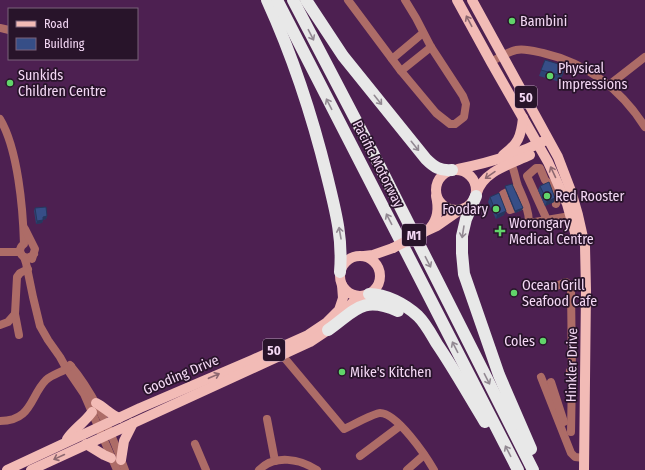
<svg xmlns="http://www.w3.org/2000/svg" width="645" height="470" viewBox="0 0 645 470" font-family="'Fira Sans Condensed',sans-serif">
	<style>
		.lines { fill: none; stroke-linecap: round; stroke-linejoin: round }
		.minor { stroke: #ad6c67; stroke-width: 8 }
		.major { stroke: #f2bbb6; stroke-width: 10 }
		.highway { stroke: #e8e8e8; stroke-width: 12 }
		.major-bridge { stroke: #f2bbb6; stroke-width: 10 }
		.wall { fill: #2e4374 }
		.shaded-wall { fill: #26375e }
		.building { fill: #364e87; stroke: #26375e }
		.oneway { stroke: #8d6870 }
		.oneway2 { stroke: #928992 }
		.poi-dot { fill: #61d46a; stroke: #28142a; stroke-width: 1.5 }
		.labels { text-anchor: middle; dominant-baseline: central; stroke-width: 3.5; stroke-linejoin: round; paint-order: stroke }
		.shield { fill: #28142a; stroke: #b79db8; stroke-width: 1 }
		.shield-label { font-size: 13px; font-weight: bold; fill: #f4d8f5 }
		.poi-label { font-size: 14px; fill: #f4d8f5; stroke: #28142a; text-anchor: start }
		.street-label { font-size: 14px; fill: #f4d8f5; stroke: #28142a }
	</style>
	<rect width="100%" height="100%" fill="#4d2051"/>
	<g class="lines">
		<g class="minor">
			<path d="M348,0l53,71 35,42 14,11h5l9,-7 2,-13 -3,-8 -32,-49 -15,-29 -11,-18"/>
			<path d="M0,28l9,2"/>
			<path d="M392,59l31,-26"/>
			<path d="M491,62c7,-4 16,-10 25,-12 8,-2 18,1 27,3 43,10 78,36 102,74"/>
			<path d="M401,71l30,-24"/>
			<path d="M609,85l36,-28"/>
			<path d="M0,119c18,30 23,90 24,125 -6,4 -5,12 3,14l5,-2 2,-2"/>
			<path d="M511,164c4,7 4,14 7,22 5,12 11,23 11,37l47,-8"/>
			<path d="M515,188l-12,6 7,16 14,-5"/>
			<path d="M547,220l-20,-44 9,-8h4l5,12 5,4 7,17 -1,3"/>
			<path d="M25,229l10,20 -3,10"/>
			<path d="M0,252h20"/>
			<path d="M24,257l2,6 7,34 7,29 8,14 12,17 5,9 19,28 33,76"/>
			<path d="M554,287l12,-5 3,2 2,4 1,87"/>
			<path d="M15,314l4,21"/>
			<path d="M0,325l8,-3 7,-8 2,-37 3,-4 8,-4"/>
			<path d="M282,355l62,74c7,-3 30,-16 36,-16 17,0 46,43 54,57"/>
			<path d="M70,365c25,29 42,69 55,105"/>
			<path d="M570,371l2,4 -1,57"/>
			<path d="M541,377l30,76 4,4 9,1"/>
			<path d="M551,382l13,40"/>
			<path d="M267,419l8,42"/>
			<path d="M0,421c32,0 30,-25 46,-41 7,-6 17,-8 25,-14"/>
			<path d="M195,444l11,26"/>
			<path d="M360,456l40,-30"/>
			<path d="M259,470c16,-16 41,-11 58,0"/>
			<path d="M407,470l17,-15"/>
		</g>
		<g class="major">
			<path d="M457,0l34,62 57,100 19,42 10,36"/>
			<path d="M472,0l86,157 13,34 7,24 7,31 1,44 -2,180"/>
			<path d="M503,155c15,-11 18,-18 20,-37"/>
			<path d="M458,169c30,-6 58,-14 86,-28"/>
			<circle cx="456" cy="190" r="20"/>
			<path d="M477,193c6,-22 34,-29 53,-38"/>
			<path d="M430,228c8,-9 9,-20 6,-32"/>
			<path d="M424,232l13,-6 23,-16"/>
			<circle cx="360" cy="276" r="20"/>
			<path d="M364,256l9,-1 20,-7"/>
			<path d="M96,403c8,4 14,11 23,15"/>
			<path d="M67,439c7,-10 18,-17 25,-27"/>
			<path d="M86,444l18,11 7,3"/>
			<path d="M121,460l3,-19 9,-18"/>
			<path d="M7,470l133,-62 112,-48 56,-25 18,-12 13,-13 4,-12 -1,-13"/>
			<path d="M31,470l279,-128 18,-12 24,-27 14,-8"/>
		</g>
		<g class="highway">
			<path d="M267,0c26,57 45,115 60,176 8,33 16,61 13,96"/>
			<path d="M277,0l241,470"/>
			<path d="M293,0l79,151 161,319"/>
			<path d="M306,0l37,56 83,103c8,8 14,12 26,11"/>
			<path d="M476,196l-10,23 -4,17v17l2,21 35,101 32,74"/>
			<path d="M369,294c17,0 36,10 49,22 8,8 13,18 19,28 17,25 32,52 48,78"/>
			<path d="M328,330c27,-19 34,-35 70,-19"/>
		</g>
		<path class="major-bridge" d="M393,248l31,-16"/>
	</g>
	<g class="wall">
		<path d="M545,60l20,6 -5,16 -21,-6z"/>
		<path d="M505,186l17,24 -7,3 -10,-25z"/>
		<path d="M540,186l14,16 -9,4 -7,-16z"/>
		<path d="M490,197l14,18 -8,4 -8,-17z"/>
		<path d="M35,208l12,8 -1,3 -3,1 -1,3 -6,1 -2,-13z"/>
	</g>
	<g class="shaded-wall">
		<path d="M555,198l-1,4 -9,4 2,-5z"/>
		<path d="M523,208l-1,2 -7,3v-2z"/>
		<path d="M506,211l-2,4 -8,4 1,-4z"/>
		<path d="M47,216l-1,3 -3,1 -1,3 -6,1 1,-3 6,-4z"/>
	</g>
	<g class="building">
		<path d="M545,60l20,6 -3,10 -21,-6z"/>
		<path d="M549,182l6,16 -8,3 -7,-15z"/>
		<path d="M512,184l11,24 -8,3 -10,-25z"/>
		<path d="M499,193l7,18 -9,4 -7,-18z"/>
		<path d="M46,207l1,9 -4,1v3l-6,1 -2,-13z"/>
	</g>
	<defs><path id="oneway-shaft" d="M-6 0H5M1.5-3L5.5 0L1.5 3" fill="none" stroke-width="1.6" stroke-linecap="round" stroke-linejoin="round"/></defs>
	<g class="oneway">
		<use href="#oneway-shaft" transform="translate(469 21) rotate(-118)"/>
		<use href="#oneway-shaft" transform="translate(553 172) rotate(-115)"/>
		<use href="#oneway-shaft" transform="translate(490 175) rotate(145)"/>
		<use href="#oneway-shaft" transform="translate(214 376) rotate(-23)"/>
		<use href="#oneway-shaft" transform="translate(59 457) rotate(155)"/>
	</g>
	<g class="oneway2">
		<use href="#oneway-shaft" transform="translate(311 35) rotate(63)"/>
		<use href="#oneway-shaft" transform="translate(378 100) rotate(51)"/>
		<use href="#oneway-shaft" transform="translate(329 104) rotate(-117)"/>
		<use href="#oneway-shaft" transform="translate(415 146) rotate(51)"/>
		<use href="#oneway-shaft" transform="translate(389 219) rotate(-117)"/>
		<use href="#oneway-shaft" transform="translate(463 232) rotate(99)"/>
		<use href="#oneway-shaft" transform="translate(340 233) rotate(-100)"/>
		<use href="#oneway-shaft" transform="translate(428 262) rotate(63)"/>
		<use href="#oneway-shaft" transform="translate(455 347) rotate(-117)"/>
		<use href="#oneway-shaft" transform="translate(487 379) rotate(63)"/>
		<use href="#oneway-shaft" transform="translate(508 451) rotate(-117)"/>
	</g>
	<g class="poi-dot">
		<circle cx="512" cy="21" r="4"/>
		<circle cx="550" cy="76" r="4"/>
		<circle cx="10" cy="83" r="4"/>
		<circle cx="547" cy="196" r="4"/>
		<circle cx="496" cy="209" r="4"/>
		<path d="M498 225h4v4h4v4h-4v4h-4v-4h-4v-4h4z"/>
		<circle cx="514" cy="293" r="4"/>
		<circle cx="543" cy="341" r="4"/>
		<circle cx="342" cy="372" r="4"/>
	</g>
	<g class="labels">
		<g class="shield">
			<rect x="515" y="86" width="22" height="22" rx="3"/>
			<rect x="402" y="224" width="24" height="22" rx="3"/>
			<rect x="263" y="339" width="22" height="22" rx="3"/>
		</g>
		<g class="shield-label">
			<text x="526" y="97">50</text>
			<text x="414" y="235">M1</text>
			<text x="274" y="350">50</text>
		</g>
		<g class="poi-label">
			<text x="520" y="21">Bambini</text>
			<text x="558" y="68">Physical<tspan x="558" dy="16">Impressions</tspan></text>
			<text x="18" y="75">Sunkids<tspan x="18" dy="16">Children Centre</tspan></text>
			<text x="555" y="196">Red Rooster</text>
			<text x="488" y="209" text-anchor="end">Foodary</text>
			<text x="509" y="223">Worongary<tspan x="509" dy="16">Medical Centre</tspan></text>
			<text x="522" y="285">Ocean Grill<tspan x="522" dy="16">Seafood Cafe</tspan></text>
			<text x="535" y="341" text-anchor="end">Coles</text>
			<text x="350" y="372">Mike's Kitchen</text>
		</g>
		<g class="street-label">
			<text transform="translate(378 164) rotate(63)">Pacific Motorway</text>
			<text transform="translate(572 365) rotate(-89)">Hinkler Drive</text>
			<text transform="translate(181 375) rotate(-23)">Gooding Drive</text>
		</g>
	</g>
	<rect x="8" y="8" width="130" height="52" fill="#28142a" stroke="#7a627b"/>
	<rect x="16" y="21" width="20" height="6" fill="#f2bbb6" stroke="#7a627b"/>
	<text x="44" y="28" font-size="12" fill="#f4d8f5">Road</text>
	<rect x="16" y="38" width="20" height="12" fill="#364e87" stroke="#7a627b"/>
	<text x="44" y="48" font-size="12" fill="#f4d8f5">Building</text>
</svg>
